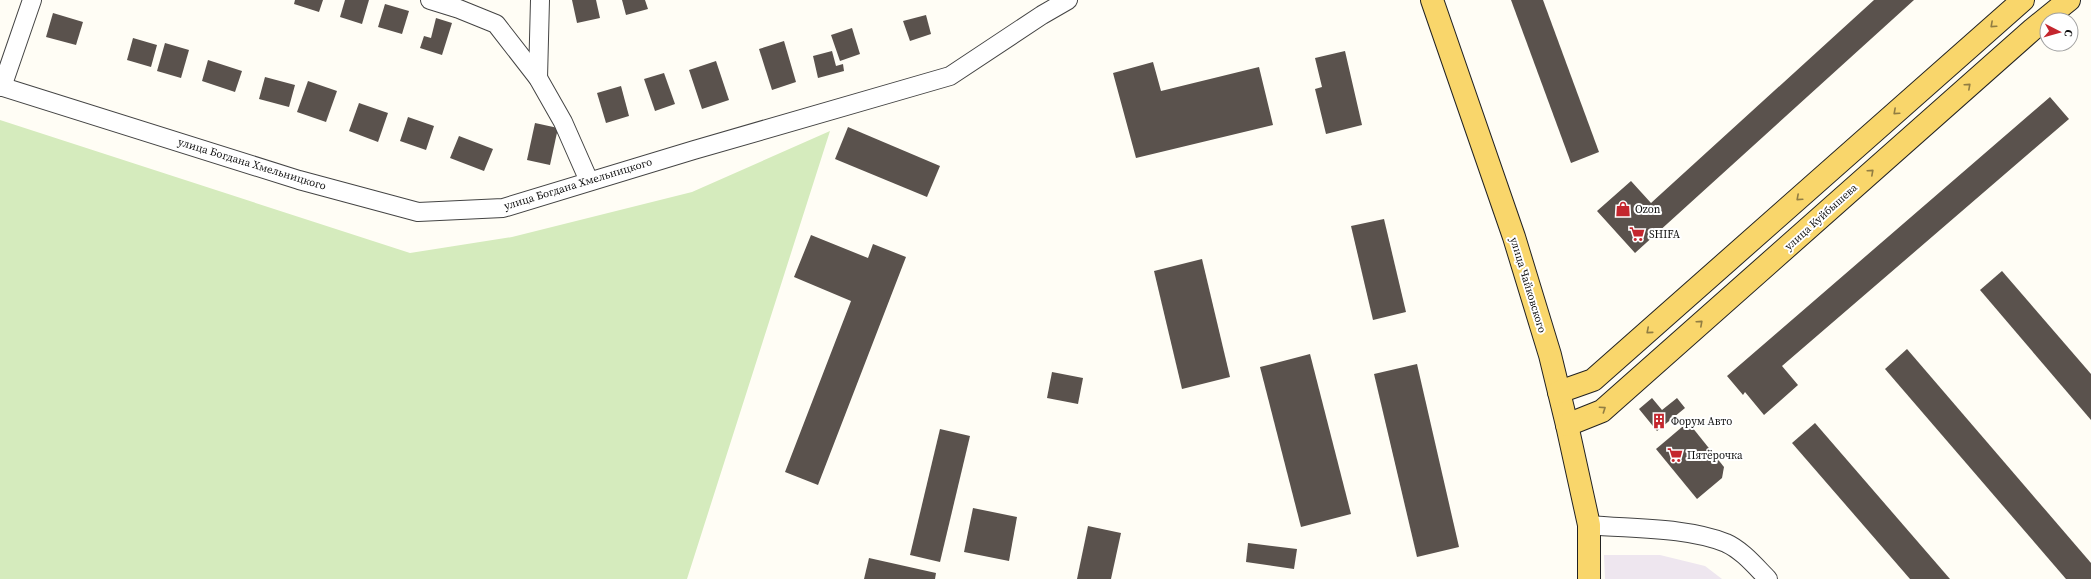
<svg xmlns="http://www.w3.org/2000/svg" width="2091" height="579" viewBox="0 0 2091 579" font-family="'Source Serif 4',serif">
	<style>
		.industrial { fill: #eee6ef }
		.green { fill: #d5ebbd }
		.building { fill: #5a524d }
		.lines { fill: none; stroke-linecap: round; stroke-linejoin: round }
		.minor-casing { stroke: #444; stroke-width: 20 }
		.major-casing { stroke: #222; stroke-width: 24 }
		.minor { stroke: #fff; stroke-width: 18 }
		.major { stroke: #f9d66b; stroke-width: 22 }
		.oneway { stroke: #917d42 }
		.labels { text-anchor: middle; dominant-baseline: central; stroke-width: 4; stroke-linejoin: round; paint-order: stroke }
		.street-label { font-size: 11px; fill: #111; stroke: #fff }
		.poi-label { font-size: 11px; fill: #111; stroke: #fff; text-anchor: start }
	</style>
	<rect width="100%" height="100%" fill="#fffdf5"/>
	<path class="industrial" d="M1604,555h56l45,11 17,13h-117z"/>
	<path class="green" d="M0,120l410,133 102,-16 180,-45 138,-61 -143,448h-687z"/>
	<g class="building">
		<path d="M295,0h28l-4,12 -25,-8z"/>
		<path d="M345,0h24l-7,24 -22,-7z"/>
		<path d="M572,0h24l4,18 -23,5z"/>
		<path d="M622,0h23l3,9 -22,6z"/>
		<path d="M1511,0h32l56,152 -28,11z"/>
		<path d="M1874,0h40l-279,253 -38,-42 34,-30 20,22z"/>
		<path d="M385,4l24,7 -7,23 -24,-7z"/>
		<path d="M53,13l30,9 -7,23 -30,-8z"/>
		<path d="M926,15l5,19 -21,7 -7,-20z"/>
		<path d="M436,18l16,5 -10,32 -22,-7 4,-12 7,2z"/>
		<path d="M852,28l8,26 -20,7 -9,-26z"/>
		<path d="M133,38l24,7 -6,22 -24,-7z"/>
		<path d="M784,41l12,41 -24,8 -13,-41z"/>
		<path d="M165,43l24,7 -8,28 -24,-7z"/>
		<path d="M832,51l4,15 7,-2 1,7 -26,7 -5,-22z"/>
		<path d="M1345,51l17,74 -36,9 -11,-45 7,-2 -7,-29z"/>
		<path d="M208,60l34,11 -7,21 -33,-11z"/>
		<path d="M716,61l13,39 -27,9 -13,-39z"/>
		<path d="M1153,62l8,29 98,-24 14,58 -137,33 -23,-85z"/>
		<path d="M664,73l11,31 -20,7 -11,-32z"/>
		<path d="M265,77l30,8 -6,22 -30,-8z"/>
		<path d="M308,81l29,10 -11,31 -29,-10z"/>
		<path d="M621,86l8,30 -23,7 -9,-30z"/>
		<path d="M2050,97l19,22 -287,247 16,19 -34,30 -19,-23 -2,3 -16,-19z"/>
		<path d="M359,103l29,10 -10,29 -29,-11z"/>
		<path d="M408,117l26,9 -8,24 -26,-9z"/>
		<path d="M535,123l23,5 -8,37 -23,-5z"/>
		<path d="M848,127l92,39 -13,31 -92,-38z"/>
		<path d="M459,136l34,13 -9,22 -34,-13z"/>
		<path d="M1384,219l22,93 -33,8 -22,-94z"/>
		<path d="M811,235l57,23 5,-14 33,13 -88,228 -33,-13 66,-171 -57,-24z"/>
		<path d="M1202,259l28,118 -48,12 -28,-118z"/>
		<path d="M2002,271l89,103v46l-111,-130z"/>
		<path d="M1907,349l184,214v16h-25l-181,-210z"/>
		<path d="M1310,354l41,160 -50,13 -41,-160z"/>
		<path d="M1417,364l42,183 -42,10 -43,-183z"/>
		<path d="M1052,372l31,6 -5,26 -31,-6z"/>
		<path d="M1652,398l10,12 15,-12 8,10 -28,23 -18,-22z"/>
		<path d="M1688,422l36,45 -2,11 -25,21 -41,-50z"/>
		<path d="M1815,423l135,156h-40l-118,-136z"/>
		<path d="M940,429l30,7 -30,126 -30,-7z"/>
		<path d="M973,508l44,9 -8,44 -45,-9z"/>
		<path d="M1088,526l33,7 -10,46h-34z"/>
		<path d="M1248,543l49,6 -3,20 -48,-7z"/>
		<path d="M869,558l67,15 -1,6h-71z"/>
	</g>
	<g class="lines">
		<defs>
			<g id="minor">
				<path d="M430,0l29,9 37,15 42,54 25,44 26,59"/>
				<path d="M538,78l2,-78"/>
				<path d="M0,86l299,94 119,32 85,-4 191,-58 256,-74 92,-61 26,-15"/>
				<path d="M2,87l30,-87"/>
				<path d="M1589,525c42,4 97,2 137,18 16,7 30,24 42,36"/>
			</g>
			<g id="major">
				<path d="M1432,0l82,237 36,118 17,70 22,100v54"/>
				<path d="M1559,392l34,-12 430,-380"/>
				<path d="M1567,425l35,-14 431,-382 36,-29"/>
			</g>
		</defs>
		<use href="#minor" class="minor-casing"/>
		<use href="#major" class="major-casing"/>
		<use href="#minor" class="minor"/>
		<use href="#major" class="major"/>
	</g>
	<defs><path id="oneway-chevron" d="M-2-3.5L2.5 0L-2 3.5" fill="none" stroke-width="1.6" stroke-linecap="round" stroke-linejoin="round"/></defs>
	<g class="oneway">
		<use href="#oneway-chevron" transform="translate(1993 25) rotate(138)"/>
		<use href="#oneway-chevron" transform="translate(1968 86) rotate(-42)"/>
		<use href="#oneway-chevron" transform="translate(1896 112) rotate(138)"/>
		<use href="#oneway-chevron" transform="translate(1871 172) rotate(-42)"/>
		<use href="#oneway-chevron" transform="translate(1799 198) rotate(138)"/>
		<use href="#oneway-chevron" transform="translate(1700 323) rotate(-42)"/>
		<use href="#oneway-chevron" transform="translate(1649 331) rotate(139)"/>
		<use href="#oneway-chevron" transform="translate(1603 409) rotate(-34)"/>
	</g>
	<defs>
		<symbol id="shop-bare" viewBox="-9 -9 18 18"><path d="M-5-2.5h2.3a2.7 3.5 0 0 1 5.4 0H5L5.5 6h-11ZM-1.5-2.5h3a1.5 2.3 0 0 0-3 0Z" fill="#c4262e" stroke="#fff" stroke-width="2.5" paint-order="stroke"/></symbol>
		<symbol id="supermarket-bare" viewBox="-9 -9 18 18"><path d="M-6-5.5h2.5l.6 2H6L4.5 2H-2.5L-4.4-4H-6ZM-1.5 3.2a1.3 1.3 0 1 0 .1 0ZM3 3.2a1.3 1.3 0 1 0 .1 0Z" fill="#c4262e" stroke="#fff" stroke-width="2.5" paint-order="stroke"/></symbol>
		<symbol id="building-bare" viewBox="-9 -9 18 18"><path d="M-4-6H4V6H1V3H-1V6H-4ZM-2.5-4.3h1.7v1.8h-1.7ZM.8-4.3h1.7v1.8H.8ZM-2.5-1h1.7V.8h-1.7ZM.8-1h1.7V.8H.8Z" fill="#c4262e" stroke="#fff" stroke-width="2.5" paint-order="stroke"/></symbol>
	</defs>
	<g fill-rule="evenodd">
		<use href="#shop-bare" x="1612" y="198" width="22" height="22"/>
		<use href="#supermarket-bare" x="1626" y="223" width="22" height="22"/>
		<use href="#building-bare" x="1648" y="410" width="22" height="22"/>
		<use href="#supermarket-bare" x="1664" y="444" width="22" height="22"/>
	</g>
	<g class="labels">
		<g class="street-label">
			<text transform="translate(252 164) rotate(17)">улица Богдана Хмельницкого</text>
			<text transform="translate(578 184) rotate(-17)">улица Богдана Хмельницкого</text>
			<text transform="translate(1821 217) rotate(-42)">улица Куйбышева</text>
			<text transform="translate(1528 285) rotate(73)">улица Чайковского</text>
		</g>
		<g class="poi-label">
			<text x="1635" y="209">Ozon</text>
			<text x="1649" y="234">SHIFA</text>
			<text x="1671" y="421">Форум Авто</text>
			<text x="1687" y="455">Пятёрочка</text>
		</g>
	</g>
	<g transform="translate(2059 32) rotate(96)"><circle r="19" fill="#ffffff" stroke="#a0a0a0"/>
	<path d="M0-3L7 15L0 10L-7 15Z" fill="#c4262e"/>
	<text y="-6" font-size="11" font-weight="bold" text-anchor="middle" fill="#111111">С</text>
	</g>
</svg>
